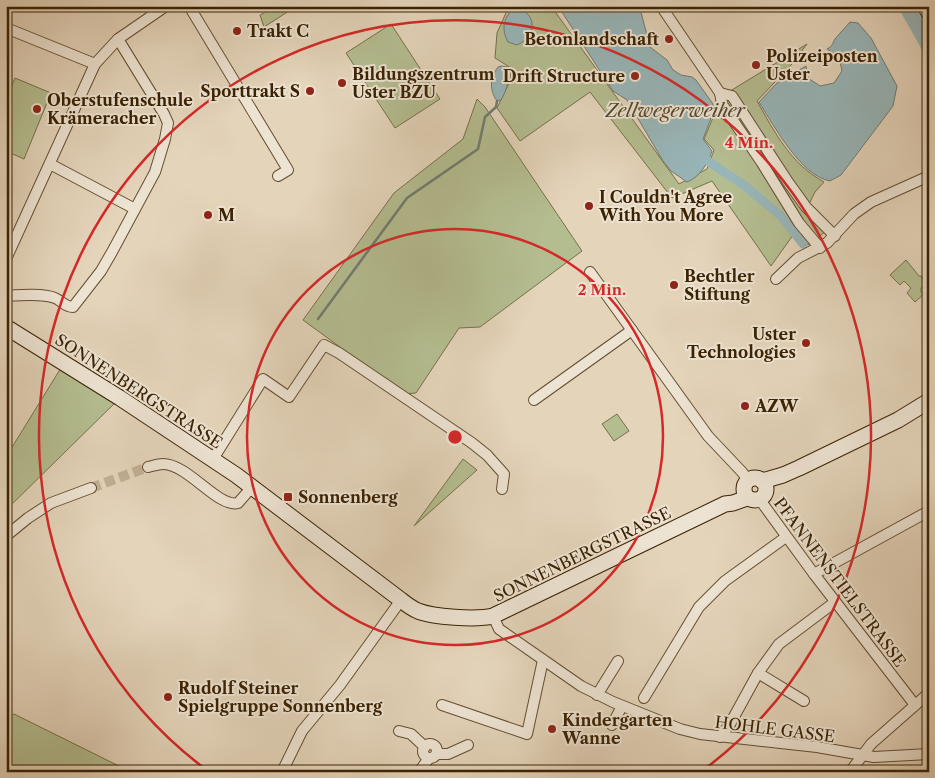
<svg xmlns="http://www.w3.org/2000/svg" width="935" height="778" viewBox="0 0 935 778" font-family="'Libre Caslon Text',serif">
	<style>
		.green { fill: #b4bd90; stroke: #77704a }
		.water { fill: #98b6b9; stroke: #727b70 }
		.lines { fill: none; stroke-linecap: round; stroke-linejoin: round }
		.stream { stroke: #727b70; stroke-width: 2.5 }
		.canal { stroke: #98b6b9; stroke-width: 9 }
		.river { stroke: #98b6b9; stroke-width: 15 }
		.street-tunnel { stroke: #c2b095; stroke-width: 10; stroke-dasharray: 10 5; stroke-linecap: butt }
		.street-casing { stroke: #644e31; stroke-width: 12 }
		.secondary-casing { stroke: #3a2203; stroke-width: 17 }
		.street { stroke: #ede3d2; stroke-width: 10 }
		.secondary { stroke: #ede3d2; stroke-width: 15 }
		.ring { fill: none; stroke: #d62828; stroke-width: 2.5 }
		.poi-dot { fill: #8f2418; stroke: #ede3d2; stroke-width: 2 }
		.labels { text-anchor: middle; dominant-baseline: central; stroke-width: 4; stroke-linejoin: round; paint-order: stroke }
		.poi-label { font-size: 16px; font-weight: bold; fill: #3a2203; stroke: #ede3d2; text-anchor: start }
		.street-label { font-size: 16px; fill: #3a2203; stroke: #ede3d2 }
		.water-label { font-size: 18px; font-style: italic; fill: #524730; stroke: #ede3d2 }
		.centre { fill: #d62828; stroke: #ede3d2; stroke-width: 2.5 }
		.ring-label { font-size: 15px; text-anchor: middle; font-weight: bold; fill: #d62828; stroke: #ede3d2; stroke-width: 4; stroke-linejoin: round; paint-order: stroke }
	</style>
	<rect width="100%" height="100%" fill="#e4d4ba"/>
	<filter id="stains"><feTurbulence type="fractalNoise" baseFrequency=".004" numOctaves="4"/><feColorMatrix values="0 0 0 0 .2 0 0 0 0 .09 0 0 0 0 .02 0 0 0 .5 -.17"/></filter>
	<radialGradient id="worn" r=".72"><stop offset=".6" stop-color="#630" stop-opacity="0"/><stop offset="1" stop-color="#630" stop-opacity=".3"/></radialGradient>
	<g class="green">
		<path d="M276,6h10l3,5 -25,16 -4,-12z"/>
		<path d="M509,6h42l128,178 28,-15 7,-19 -10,-11 18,-43 85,-52 -15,20 -35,37c18,32 34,63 67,81l-9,10 -7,14 22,22 -22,17 -12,-14 -25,35 -59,-85 -40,17 -82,-106 -70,49 -23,-33 13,-27 1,-13 -16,-10 2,-25z"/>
		<path d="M391,24l49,75 -45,29 -49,-75z"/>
		<path d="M15,78l36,15 -27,66 -18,-8v-52z"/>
		<path d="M477,99l8,8 97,144 -102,76 -21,1 -43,65 -12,1 -101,-74 91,-127 69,-54z"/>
		<path d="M906,260l13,16h2l5,8 -5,4v4l3,2 -9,8 -8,-9 4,-5 -7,-7 -4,4 -10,-10z"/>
		<path d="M64,363l56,35 -114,112v-53z"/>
		<path d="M617,414l12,17 -15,10 -12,-17z"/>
		<path d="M463,459l14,11 -63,56z"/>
		<path d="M14,714l117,58h-125v-52z"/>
	</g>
	<g class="water">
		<path d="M558,6h83v6l9,35 17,13 6,10 8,5 11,2 4,3 17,24v9l-10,26 9,12c-4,12 -12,26 -25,31l-16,-11 -8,-10 -36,-61 -14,-9z"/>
		<path d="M515,8c23,4 22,29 2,37l-9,-3c-7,-13 -5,-25 7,-34z"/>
		<path d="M850,22l8,1 13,15 26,48 -4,20 -52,69 -11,6c-29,-5 -56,-55 -71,-79l18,-19 29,-17 2,12 12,8 14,-3 8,-12 -3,-14 -12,-8c6,-3 5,-5 8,-10 4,-5 10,-11 15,-17z"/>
		<path d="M501,66l7,1c2,11 -1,23 -7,33l-4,1c-8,-11 -7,-23 1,-34z"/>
	</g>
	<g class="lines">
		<path class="stream" d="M318,319l89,-121 71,-49 7,-32 11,-10 1,-6"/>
		<path class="canal" d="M708,161l37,25 36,30 22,28"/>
		<path class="river" d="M906,6l23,41"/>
		<path class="street-tunnel" d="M91,488l57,-21"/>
		<defs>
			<g id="street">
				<path d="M189,6l99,164 -10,6"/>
				<path d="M661,6l59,87 2,11 40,59 37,60 21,25"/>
				<path d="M6,28l89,36"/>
				<path d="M720,93l12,3 56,86 18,25 29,29"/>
				<path d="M50,164l85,45"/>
				<path d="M6,259l89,-195 23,-25 48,-33"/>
				<path d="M590,272l118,164 34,36 6,8"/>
				<path d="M776,279l22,-21 29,-15 27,-29 17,-12 58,-26"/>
				<path d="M6,296c14,-1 37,-3 49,2 7,3 10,9 18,9l28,-36 11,-19 43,-80 10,-33 3,-16 -4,-9 -46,-75"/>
				<path d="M534,400l98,-70"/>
				<path d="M213,459l50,-80 26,18 35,-52 15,8 133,90 15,12 17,19 -2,15"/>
				<path d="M148,467c5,-1 10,-3 15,-3 25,0 55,44 75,39l14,-16"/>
				<path d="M760,500l54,74 101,131"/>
				<path d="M6,536l22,-18 23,-15 40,-15"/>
				<path d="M814,574l115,-63"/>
				<path d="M493,616l6,13 82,57 32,16 67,27 20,5 117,13 57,10 55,-3"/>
				<path d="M758,673l46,28"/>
				<path d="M597,695l21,-34"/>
				<path d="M644,698l55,-91 26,-26 61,-44"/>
				<path d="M442,705l85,29 16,-74"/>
				<path d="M612,725l10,-19"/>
				<path d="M399,731l12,3 14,13"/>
				<path d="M720,737l10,-13 28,-51 21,-29 56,-42"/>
				<circle cx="430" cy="751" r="7"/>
				<path d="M436,754h12l20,-9"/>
				<path d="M282,772l20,-41 38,-46 61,-85"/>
				<path d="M419,772l10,-14"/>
				<path d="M850,772l21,-28 58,-51"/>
			</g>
			<g id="secondary">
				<path d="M925,6l4,7"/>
				<path d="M6,327l114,71 116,77 165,125c5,4 10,8 17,11 15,6 58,9 75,5l232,-112 8,-1 14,-5"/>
				<circle cx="755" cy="489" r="11"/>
				<path d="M762,481l21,-6 16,-7 99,-48 31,-19"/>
			</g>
		</defs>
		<use href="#street" class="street-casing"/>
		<use href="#secondary" class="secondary-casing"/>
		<use href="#street" class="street"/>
		<use href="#secondary" class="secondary"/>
	</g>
	<g class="ring">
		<circle cx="455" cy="437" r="208"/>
		<path d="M208 771A416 416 0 1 1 702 771"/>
	</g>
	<g class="poi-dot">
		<circle cx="237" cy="31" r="5"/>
		<circle cx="669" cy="39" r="5"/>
		<circle cx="756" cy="65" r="5"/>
		<circle cx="635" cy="76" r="5"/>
		<circle cx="342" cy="83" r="5"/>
		<circle cx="310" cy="91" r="5"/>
		<circle cx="37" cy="109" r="5"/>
		<circle cx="589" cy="206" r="5"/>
		<circle cx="208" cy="215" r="5"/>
		<circle cx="674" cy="285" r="5"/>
		<circle cx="806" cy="343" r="5"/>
		<circle cx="745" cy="406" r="5"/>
		<rect x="283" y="492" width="10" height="10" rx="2.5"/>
		<circle cx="168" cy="697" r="5"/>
		<circle cx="552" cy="729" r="5"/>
	</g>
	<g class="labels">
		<g class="poi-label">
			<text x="247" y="31">Trakt C</text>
			<text x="659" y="39" text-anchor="end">Betonlandschaft</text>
			<text x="766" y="56">Polizeiposten<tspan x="766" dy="18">Uster</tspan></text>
			<text x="352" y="74">Bildungszentrum<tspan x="352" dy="18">Uster BZU</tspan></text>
			<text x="625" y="76" text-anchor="end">Drift Structure</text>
			<text x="300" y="91" text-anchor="end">Sporttrakt S</text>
			<text x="47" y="100">Oberstufenschule<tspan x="47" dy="18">Krämeracher</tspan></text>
			<text x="599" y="197">I Couldn't Agree<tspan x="599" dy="18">With You More</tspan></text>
			<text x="218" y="215">M</text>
			<text x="684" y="276">Bechtler<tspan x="684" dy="18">Stiftung</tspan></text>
			<text x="796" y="334" text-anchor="end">Uster<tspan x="796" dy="18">Technologies</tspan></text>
			<text x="755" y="406">AZW</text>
			<text x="298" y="497">Sonnenberg</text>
			<text x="178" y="688">Rudolf Steiner<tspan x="178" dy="18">Spielgruppe Sonnenberg</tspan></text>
			<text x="562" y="720">Kindergarten<tspan x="562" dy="18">Wanne</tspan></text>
		</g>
		<g class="street-label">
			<text transform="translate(139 391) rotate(33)">SONNENBERGSTRASSE</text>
			<text transform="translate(582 554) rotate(-26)">SONNENBERGSTRASSE</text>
			<text transform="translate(840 582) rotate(53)">PFANNENSTIELSTRASSE</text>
			<text transform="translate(775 729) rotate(7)">HOHLE GASSE</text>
		</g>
		<g class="water-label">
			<text x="675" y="111">Zellwegerweiher</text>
		</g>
	</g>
	<circle cx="455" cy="437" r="8" class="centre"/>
	<g class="ring-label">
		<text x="749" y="148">4 Min.</text>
		<text x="602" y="295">2 Min.</text>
	</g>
	<rect width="935" height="778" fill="none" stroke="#e4d4ba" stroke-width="25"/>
	<rect x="8" y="8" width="920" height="763" fill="none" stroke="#3a2203" stroke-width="2.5"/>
	<rect x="12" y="12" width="910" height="753" fill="none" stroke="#3a2203"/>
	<rect width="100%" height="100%" filter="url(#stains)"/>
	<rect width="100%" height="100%" fill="url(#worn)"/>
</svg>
